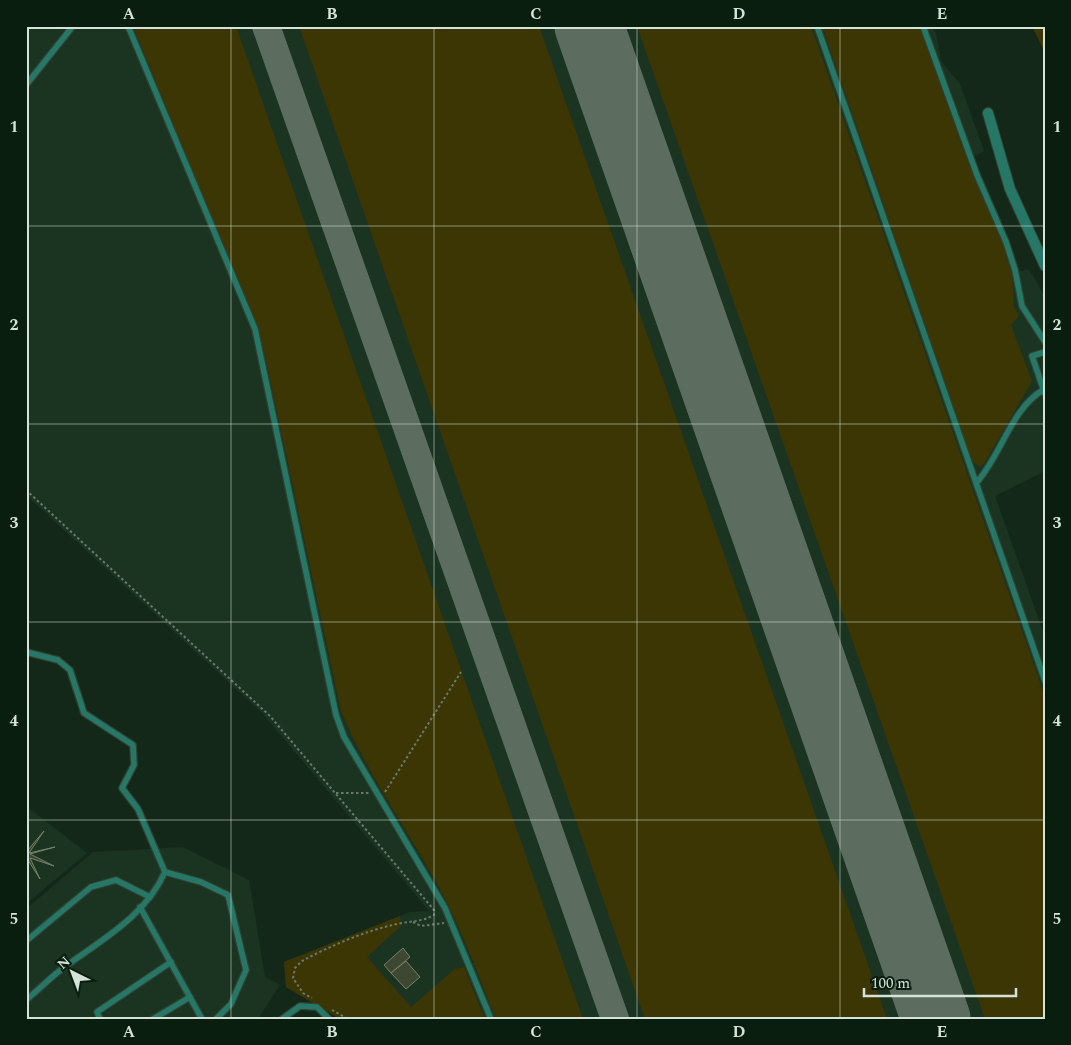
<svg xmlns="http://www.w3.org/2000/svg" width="1071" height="1045" viewBox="0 0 1071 1045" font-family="Spectral,serif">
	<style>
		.built { fill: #1a3421 }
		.green { fill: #3c3604 }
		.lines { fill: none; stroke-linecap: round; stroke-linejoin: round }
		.taxiway { stroke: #5c6d60; stroke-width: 28 }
		.runway { stroke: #5c6d60; stroke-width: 69 }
		.building { fill: #3e4731; stroke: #778169 }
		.service-casing { stroke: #2f4234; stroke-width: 8 }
		.minor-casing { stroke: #2f4234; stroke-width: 12 }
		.path { stroke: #68796c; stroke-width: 2; stroke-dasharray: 2.5 2.5; stroke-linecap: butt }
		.service { stroke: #277767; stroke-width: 5.5 }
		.minor { stroke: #277767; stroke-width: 10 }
		.grid { fill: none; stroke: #d5e2d8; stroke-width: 1; stroke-opacity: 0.55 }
		.neatline { fill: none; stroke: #d5e2d8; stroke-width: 2 }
		.grid-label { font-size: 16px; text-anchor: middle; font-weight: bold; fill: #d5e2d8 }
	</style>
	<rect width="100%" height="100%" fill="#142819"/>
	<g class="built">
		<path d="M26,26h906l4,8 5,27 19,23 24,67 -11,6 47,114 9,-2 16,28v174l-50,25 50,141v382h-705l-54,-32 -2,-25 126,-50 19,-1 -167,-198 -236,-218z"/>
		<path d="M26,806l61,47 -61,51z"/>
		<path d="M183,847l66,33 16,97 15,8 -22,34h-232v-110l67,-57z"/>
	</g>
	<g class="green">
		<path d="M133,26h103l347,993h-87c-19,-47 -36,-95 -61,-139 -32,-57 -69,-109 -94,-169l-80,-374z"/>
		<path d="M299,26h240l348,993h-242z"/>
		<path d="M637,26h174l234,671v322h-60z"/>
		<path d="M822,26h97l56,154 25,55 12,39 2,33 5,9 -8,9 21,56 -47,81 -5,5 -8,-6z"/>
		<path d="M1032,26h13v27z"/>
		<path d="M400,916l1,10 -34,31 44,50 44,-38 9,-2 21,52h-145l-54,-32 -2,-25z"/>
	</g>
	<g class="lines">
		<path class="taxiway" d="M266,26l349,993"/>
		<path class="runway" d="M589,26l347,993"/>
	</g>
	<g class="building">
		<path d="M44,831l-15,22 26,-6 -25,7 24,12 -24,-8 10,21 -12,-19 -2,2v-22l1,11z"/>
		<path d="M403,948l7,9 -19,16 -7,-8z"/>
		<path d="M406,961l14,16 -14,12 -15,-16z"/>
	</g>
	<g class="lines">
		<defs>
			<g id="service">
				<path d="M128,26l127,303 81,386 8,22 101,171 46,111"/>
				<path d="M817,26l228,655"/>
				<path d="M923,26l54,149 29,67 9,28 7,36 23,36"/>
				<path d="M26,85l47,-59"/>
				<path d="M1045,352l-13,4 13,38"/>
				<path d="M977,482c24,-27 35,-74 66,-92"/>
				<path d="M26,652l32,8 12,10 14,43 49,32 1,20 -12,23 16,21 27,63c-21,47 -68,70 -107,100 -11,9 -21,19 -32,28"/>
				<path d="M165,872l36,10 27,13 18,75 -15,34 -15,15"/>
				<path d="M140,907l62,112"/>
				<path d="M26,941l65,-54 25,-7 34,17"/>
				<path d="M100,1019l-3,-7 74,-50"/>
				<path d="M153,1019l37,-22"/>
				<path d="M282,1019l18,-13 17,1 12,12"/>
			</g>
			<path id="minor" d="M988,113l22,76 35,77"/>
		</defs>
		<use href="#service" class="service-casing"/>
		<use href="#minor" class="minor-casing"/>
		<g class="path">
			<path d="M26,490l244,226 164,194v5c-12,7 -24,6 -37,9 -32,7 -67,22 -95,37l-7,7 -2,10 10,15 9,5"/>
			<path d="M385,792l76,-120"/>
			<path d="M336,793h33"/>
			<path d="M413,922l8,4 23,-3"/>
			<path d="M332,1010l16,9"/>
		</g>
		<use href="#service" class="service"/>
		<use href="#minor" class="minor"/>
	</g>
	<path class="grid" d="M231,26v993M434,26v993M637,26v993M840,26v993M26,226h1019M26,424h1019M26,622h1019M26,820h1019"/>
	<rect width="1071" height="1045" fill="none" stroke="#0a1e10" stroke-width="55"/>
	<g transform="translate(72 972) rotate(318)" stroke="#0a1e10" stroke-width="4" paint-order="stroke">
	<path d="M0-4L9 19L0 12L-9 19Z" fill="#d5e2d8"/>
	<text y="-8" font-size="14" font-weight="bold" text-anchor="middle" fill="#d5e2d8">N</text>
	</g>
	<path d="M864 988v8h152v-8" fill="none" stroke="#d5e2d8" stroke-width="2.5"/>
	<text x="871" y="988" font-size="15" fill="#d5e2d8" stroke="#0a1e10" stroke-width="4" paint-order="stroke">100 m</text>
	<rect x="28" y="28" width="1016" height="990" class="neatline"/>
	<g class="grid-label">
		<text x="129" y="19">A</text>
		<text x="332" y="19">B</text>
		<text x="536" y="19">C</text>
		<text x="739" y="19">D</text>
		<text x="942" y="19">E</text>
		<text x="14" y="132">1</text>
		<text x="1057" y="132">1</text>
		<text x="14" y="330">2</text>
		<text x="1057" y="330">2</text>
		<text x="14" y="528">3</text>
		<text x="1057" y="528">3</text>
		<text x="14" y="726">4</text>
		<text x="1057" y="726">4</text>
		<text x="14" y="924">5</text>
		<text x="1057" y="924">5</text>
		<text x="129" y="1037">A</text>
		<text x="332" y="1037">B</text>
		<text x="536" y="1037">C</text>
		<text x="739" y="1037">D</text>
		<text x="942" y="1037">E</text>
	</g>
</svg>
